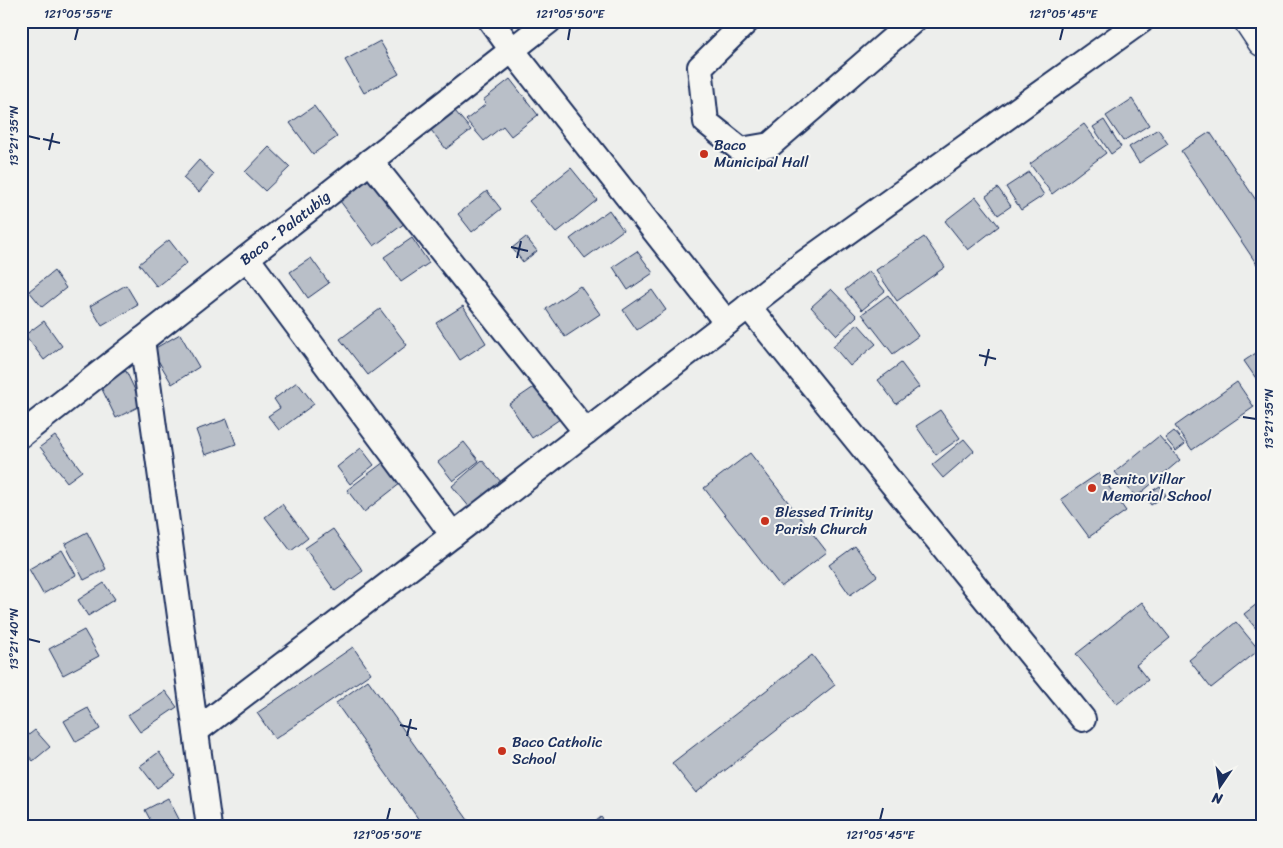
<svg xmlns="http://www.w3.org/2000/svg" width="1283" height="848" viewBox="0 0 1283 848" font-family="Sriracha,sans-serif">
	<style>
		.building { fill: #b9bfc8; stroke: #1b2f5e }
		.lines { fill: none; stroke-linecap: round; stroke-linejoin: round }
		.minor-casing { stroke: #1b2f5e; stroke-width: 28 }
		.major-casing { stroke: #1b2f5e; stroke-width: 31 }
		.minor { stroke: #f6f6f2; stroke-width: 24 }
		.major { stroke: #f6f6f2; stroke-width: 28 }
		.ticks { fill: none; stroke: #1b2f5e; stroke-width: 2 }
		.poi-dot { fill: #c8321e; stroke: #f6f6f2; stroke-width: 2 }
		.labels { text-anchor: middle; dominant-baseline: central; stroke-width: 4; stroke-linejoin: round; paint-order: stroke }
		.poi-label { font-size: 15px; fill: #1b2f5e; stroke: #f6f6f2; text-anchor: start }
		.street-label { font-size: 15px; fill: #1b2f5e; stroke: #f6f6f2 }
		.neatline { fill: none; stroke: #1b2f5e; stroke-width: 2 }
		.ticks-label { font-size: 12px; text-anchor: middle; fill: #1b2f5e }
	</style>
	<rect width="100%" height="100%" fill="#edeeec"/>
	<filter id="ink" filterUnits="userSpaceOnUse"><feTurbulence type="fractalNoise" baseFrequency=".02" numOctaves="2"/><feDisplacementMap in="SourceGraphic" scale="10" xChannelSelector="R" yChannelSelector="G"/><feConvolveMatrix kernelMatrix="1 2 1 2 8 2 1 2 1" color-interpolation-filters="sRGB"/></filter>
	<g filter="url(#ink)">
		<g class="building">
			<path d="M380,41l19,33 -35,19 -19,-33z"/>
			<path d="M510,79l28,36 -27,21 -8,-10 -19,15 -18,-21 20,-16 -3,-4z"/>
			<path d="M1132,99l17,26 -26,16 -17,-25z"/>
			<path d="M314,106l23,31 -24,17 -23,-31z"/>
			<path d="M455,111l16,19 -25,19 -15,-19z"/>
			<path d="M1104,120l17,27 -10,7 -18,-27z"/>
			<path d="M1084,124l22,29 -54,41 -22,-30z"/>
			<path d="M1158,129l10,15 -29,19 -10,-16z"/>
			<path d="M1210,132l52,77v63l-81,-121z"/>
			<path d="M269,147l21,20 -25,24 -20,-19z"/>
			<path d="M199,160l15,14 -15,18 -16,-14z"/>
			<path d="M571,168l26,32 -41,33 -27,-32z"/>
			<path d="M1029,172l15,23 -23,15 -15,-23z"/>
			<path d="M371,178l34,45 -31,23 -34,-45z"/>
			<path d="M998,188l13,18 -13,9 -12,-19z"/>
			<path d="M487,191l14,18 -29,23 -14,-18z"/>
			<path d="M976,197l23,29 -31,24 -23,-29z"/>
			<path d="M609,210l14,20 -38,28 -15,-19z"/>
			<path d="M526,237l11,14 -14,11 -11,-14z"/>
			<path d="M924,237l21,30 -48,34 -21,-31z"/>
			<path d="M412,238l17,25 -28,19 -17,-25z"/>
			<path d="M169,240l18,23 -30,24 -18,-23z"/>
			<path d="M637,251l16,22 -25,17 -15,-23z"/>
			<path d="M311,258l18,25 -21,15 -18,-26z"/>
			<path d="M54,271l12,17 -24,19 -13,-16z"/>
			<path d="M869,271l16,20 -23,19 -17,-20z"/>
			<path d="M126,285l12,20 -36,21 -12,-20z"/>
			<path d="M580,286l20,28 -35,23 -19,-28z"/>
			<path d="M831,289l26,27 -20,19 -26,-28z"/>
			<path d="M652,290l14,20 -29,20 -14,-20z"/>
			<path d="M888,295l30,41 -25,18 -31,-40z"/>
			<path d="M463,306l23,37 -26,17 -24,-37z"/>
			<path d="M380,309l27,36 -39,30 -28,-36z"/>
			<path d="M44,321l18,25 -18,14 -19,-25z"/>
			<path d="M858,324l18,20 -26,22 -17,-20z"/>
			<path d="M180,334l19,33 -27,17 -20,-34z"/>
			<path d="M1262,349v38l-18,-26z"/>
			<path d="M901,363l18,24 -23,17 -18,-24z"/>
			<path d="M126,371l16,34 -26,13 -17,-35z"/>
			<path d="M297,382l17,22 -35,26 -11,-14 12,-8 -6,-9z"/>
			<path d="M1237,382l17,25 -62,43 -17,-24z"/>
			<path d="M537,385l23,34 -28,19 -23,-34z"/>
			<path d="M940,410l20,28 -24,17 -20,-29z"/>
			<path d="M227,419l9,25 -31,11 -9,-25z"/>
			<path d="M1174,431l11,13 -9,7 -11,-13z"/>
			<path d="M55,436l27,35 -15,11 -27,-35z"/>
			<path d="M1159,436l21,24 -44,37 -21,-25z"/>
			<path d="M964,439l10,12 -31,27 -11,-13z"/>
			<path d="M464,442l15,19 -26,20 -15,-19z"/>
			<path d="M361,448l13,17 -24,19 -13,-17z"/>
			<path d="M750,453l77,99 -46,35 -77,-99z"/>
			<path d="M482,460l20,23 -31,26 -19,-23z"/>
			<path d="M384,462l17,21 -37,29 -17,-22z"/>
			<path d="M1099,473l27,38 -37,26 -28,-38z"/>
			<path d="M1160,486l6,9 -15,10 -7,-9z"/>
			<path d="M282,504l26,34 -17,13 -26,-34z"/>
			<path d="M333,529l30,42 -28,20 -30,-43z"/>
			<path d="M87,532l19,37 -22,11 -19,-36z"/>
			<path d="M855,546l22,30 -27,19 -21,-30z"/>
			<path d="M62,550l14,25 -33,19 -14,-25z"/>
			<path d="M104,583l11,16 -27,17 -10,-16z"/>
			<path d="M1262,600v36l-18,-22z"/>
			<path d="M1142,602l28,36 -34,27 12,15 -31,24 -41,-50z"/>
			<path d="M1236,622l23,28 -48,38 -22,-28z"/>
			<path d="M84,630l15,26 -36,19 -14,-26z"/>
			<path d="M353,647l18,26 -96,66 -18,-26z"/>
			<path d="M812,655l23,30 -139,108 -24,-30z"/>
			<path d="M368,680l105,147h-49l-88,-124z"/>
			<path d="M165,691l12,16 -37,25 -12,-17z"/>
			<path d="M88,708l12,21 -24,13 -12,-21z"/>
			<path d="M35,730l15,17 -17,14 -12,-14v-6z"/>
			<path d="M159,752l16,23 -18,13 -17,-22z"/>
			<path d="M168,798l14,27 -3,2h-25l-9,-17z"/>
			<path d="M601,817l8,10h-20z"/>
		</g>
		<g class="lines">
			<defs>
				<g id="minor">
					<path d="M491,21l21,29 215,273"/>
					<path d="M747,21l-47,46 6,55 35,28 29,-5 143,-124"/>
					<path d="M370,161l216,271"/>
					<path d="M247,258l206,277"/>
					<path d="M748,306l335,413"/>
					<path d="M142,340l67,487"/>
					<path d="M21,435l528,-414"/>
					<path d="M196,731l257,-196 351,-272 337,-242"/>
				</g>
				<path id="major" d="M1248,21l14,21"/>
			</defs>
			<use href="#minor" class="minor-casing"/>
			<use href="#major" class="major-casing"/>
			<use href="#minor" class="minor"/>
			<use href="#major" class="major"/>
		</g>
	</g>
	<path class="ticks" d="M75,40l3,-12M568,40l2,-12M1060,40l3,-12M28,136l12,3M43,139l17,4M49,150l4,-17M511,247l17,4M517,258l4,-17M979,355l17,4M985,366l4,-17M1243,417l13,2M28,639l12,3M400,725l17,4M407,736l4,-17M387,820l3,-12M880,820l3,-12"/>
	<g class="poi-dot">
		<circle cx="704" cy="154" r="5"/>
		<circle cx="1092" cy="488" r="5"/>
		<circle cx="765" cy="521" r="5"/>
		<circle cx="502" cy="751" r="5"/>
	</g>
	<g class="labels">
		<g class="poi-label">
			<text x="714" y="145">Baco<tspan x="714" dy="17">Municipal Hall</tspan></text>
			<text x="1102" y="479">Benito Villar<tspan x="1102" dy="17">Memorial School</tspan></text>
			<text x="775" y="512">Blessed Trinity<tspan x="775" dy="17">Parish Church</tspan></text>
			<text x="512" y="742">Baco Catholic<tspan x="512" dy="17">School</tspan></text>
		</g>
		<g class="street-label">
			<text transform="translate(285 228) rotate(-38)">Baco - Palatubig</text>
		</g>
	</g>
	<rect width="1283" height="848" fill="none" stroke="#f6f6f2" stroke-width="55"/>
	<g transform="translate(1220 786) rotate(193)" stroke="#f6f6f2" stroke-width="4" paint-order="stroke">
	<path d="M0-4L9 19L0 12L-9 19Z" fill="#1b2f5e"/>
	<text y="-8" font-size="14" font-weight="bold" text-anchor="middle" fill="#1b2f5e">N</text>
	</g>
	<rect x="28" y="28" width="1228" height="792" class="neatline"/>
	<g class="ticks-label">
		<text x="78" y="18">121°05'55"E</text>
		<text x="570" y="18">121°05'50"E</text>
		<text x="1063" y="18">121°05'45"E</text>
		<text transform="translate(14 136) rotate(-90)" y="4">13°21'35"N</text>
		<text transform="translate(1269 419) rotate(-90)" y="4">13°21'35"N</text>
		<text transform="translate(14 639) rotate(-90)" y="4">13°21'40"N</text>
		<text x="387" y="839">121°05'50"E</text>
		<text x="880" y="839">121°05'45"E</text>
	</g>
</svg>
